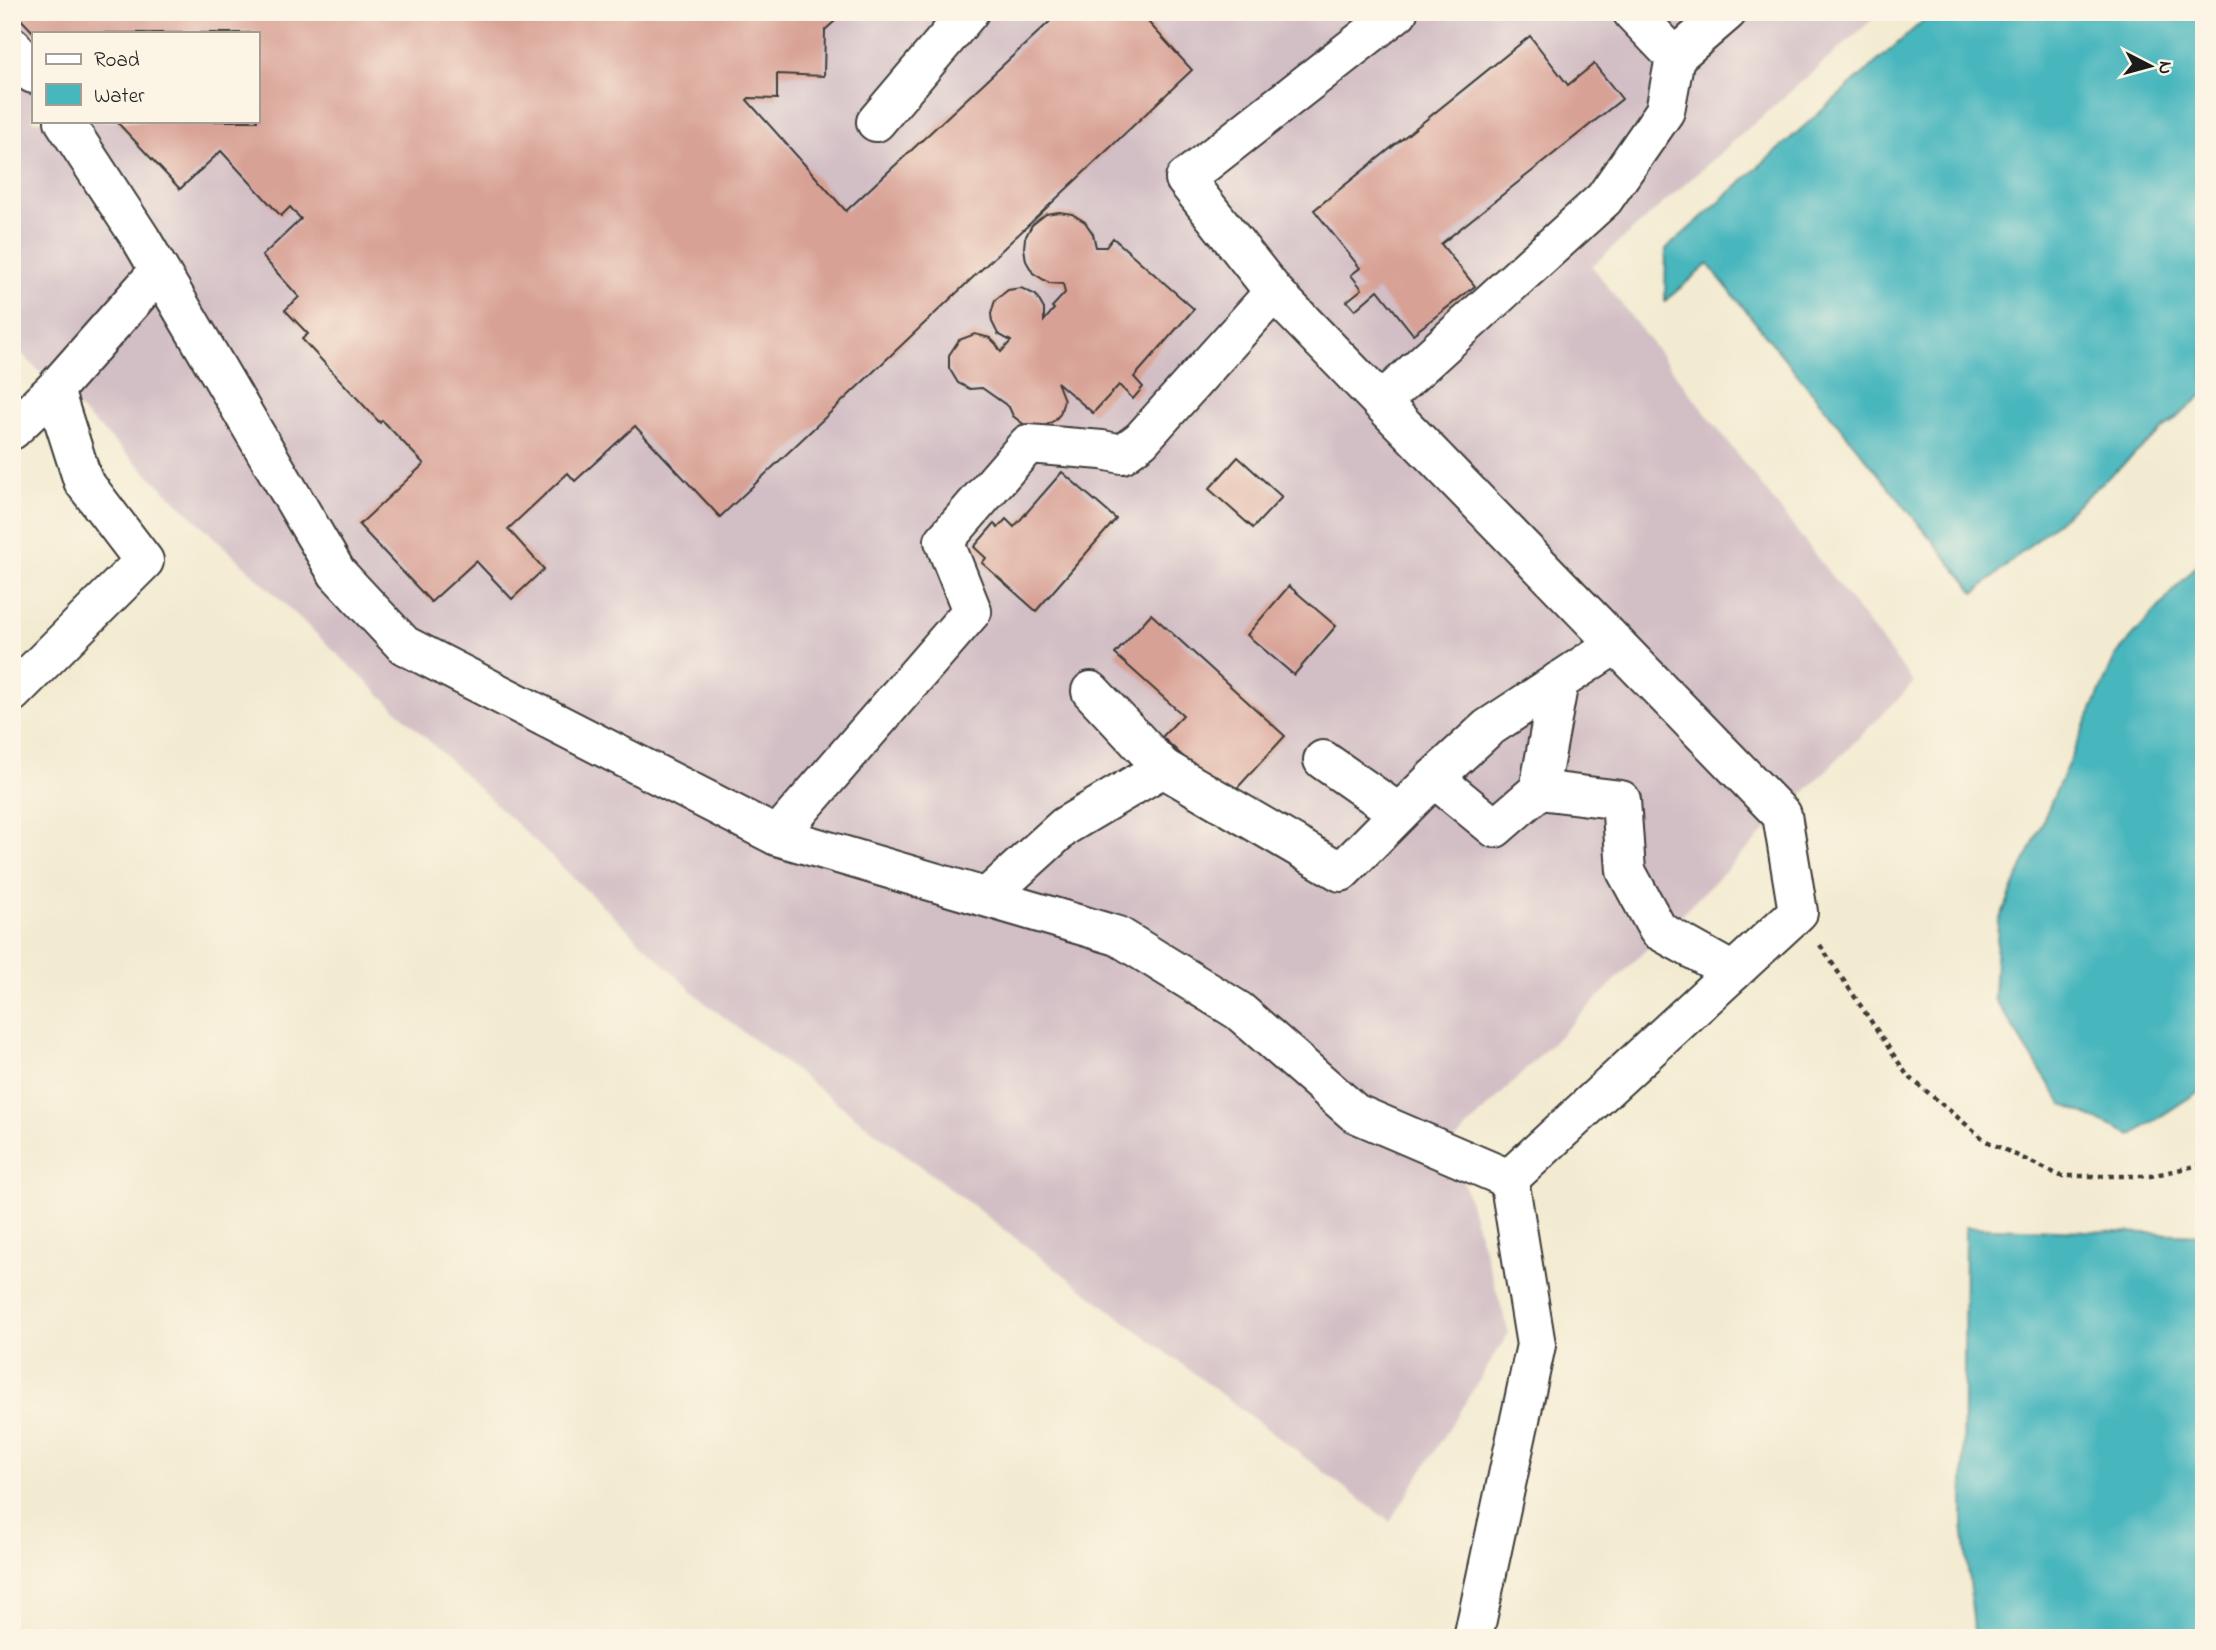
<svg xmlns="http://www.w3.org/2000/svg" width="2216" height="1650" viewBox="0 0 2216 1650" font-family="'Indie Flower',sans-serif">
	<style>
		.industrial { fill: #d2bec5; fill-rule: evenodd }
		.water { fill: #47b6bd; stroke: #32696c; stroke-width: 2 }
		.building { fill: #d8a195 }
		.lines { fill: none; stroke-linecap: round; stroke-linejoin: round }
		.minor-casing { stroke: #3c3b37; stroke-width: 42 }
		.path { stroke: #3c3b37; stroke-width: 4.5; stroke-dasharray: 5 5; stroke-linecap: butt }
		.minor { stroke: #fff; stroke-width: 38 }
	</style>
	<rect width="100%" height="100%" fill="#fcf5e5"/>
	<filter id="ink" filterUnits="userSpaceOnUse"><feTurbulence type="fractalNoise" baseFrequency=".0143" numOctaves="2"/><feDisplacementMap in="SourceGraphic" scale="14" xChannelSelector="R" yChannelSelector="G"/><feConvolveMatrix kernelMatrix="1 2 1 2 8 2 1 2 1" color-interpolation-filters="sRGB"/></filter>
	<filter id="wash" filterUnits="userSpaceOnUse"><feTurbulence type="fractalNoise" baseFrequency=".00686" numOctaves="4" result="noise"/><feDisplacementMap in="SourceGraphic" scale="28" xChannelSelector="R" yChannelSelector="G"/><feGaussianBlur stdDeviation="1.57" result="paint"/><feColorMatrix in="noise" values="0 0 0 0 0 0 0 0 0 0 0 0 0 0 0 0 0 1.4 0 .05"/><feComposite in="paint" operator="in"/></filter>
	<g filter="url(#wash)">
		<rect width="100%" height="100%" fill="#f3ebd1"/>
		<path class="industrial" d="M12,12h1869l-289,254 322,417 -462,460 57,190 -119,189 -686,-520 -692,-657zM33,33h224v88h-224z"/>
		<g class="water">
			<path d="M1933,12h271v382l-229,199 -267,-329 -43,37 1,-52z"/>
			<path d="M2204,557v531l-72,47 -70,-31 -68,-106 4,-75 118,-268z"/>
			<path d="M1965,1227l239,8v403h-229l-12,-114z"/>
		</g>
		<g id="blocks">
			<g class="building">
				<path d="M14,12h831l-20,18 -1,46 -47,-2v25l-28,-1 -2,2 99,111 214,-199h79l53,58 -472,447 -85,-91 -60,55 -7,-8 -60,56 36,40 -32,30 -36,-38 -45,41 -72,-77 65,-61 -42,-44 -2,3 -78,-84 6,-5 -23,-24 14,-13 -37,-41 39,-37 -11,-12 -9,9 -60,-65 -41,38 -64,-68h141v-88h-223z"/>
				<path d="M1530,36l38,49 26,-21 28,35 -181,145 34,42 -62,48 -35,-44 -23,20 -8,-9 15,-12 -11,-14 9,-7 -46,-58z"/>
				<path d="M1059,212l13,2 13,8 8,12 3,13h10l7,-9 81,71 -60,68 9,10 -10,12 -14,-14 -26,28 -36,-31 7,18 -4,14 -5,6 -12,7 -17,-1 -13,-10 -4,-9 -27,-19 -12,1 -12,-6 -9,-15v-13l10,-15 16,-6 15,4 6,6 5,8 10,-11 -13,-7 -6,-12 -1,-8 4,-14 13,-10 13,-2 15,7 8,14v12l10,-12 -2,-2 13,-14 -2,-9 -14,-1 -16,-10 -7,-12 -2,-13 1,-10 7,-13 14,-11z"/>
				<path d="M1238,457l44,40 -29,31 -44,-39z"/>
				<path d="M1062,472l54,47 -80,92 -54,-48 4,-5 -12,-11 20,-23 4,4 8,-9 8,8z"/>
				<path d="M1289,586l47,40 -42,49 -47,-40z"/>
				<path d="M1151,614l134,122 -57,62 -66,-61 21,-22 -68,-61z"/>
			</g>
		</g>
	</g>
	<g filter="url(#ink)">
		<use href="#blocks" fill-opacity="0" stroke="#3c3b37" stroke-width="2"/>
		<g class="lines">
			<defs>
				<g id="minor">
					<path d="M1398,12l-213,167 89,113 508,523 16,97 -289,267 27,166 -63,293"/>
					<path d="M12,46l21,28"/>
					<path d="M1675,57l52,-45"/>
					<path d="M64,121l77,118 196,334 67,72 373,191 341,100 121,75 116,102 154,66"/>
					<path d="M876,122l93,-110"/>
					<path d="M1381,402l223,-203 61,-88 10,-54 -43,-45"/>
					<path d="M12,430l42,-40 105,-119"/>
					<path d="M1091,691l72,77"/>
					<path d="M12,693l132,-132 -61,-80 -29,-91"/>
					<path d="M1323,760l76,53"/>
					<path d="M1434,778l61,50 44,-38 20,-109"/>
					<path d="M1539,790l82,10 5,71 32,59 75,42"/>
					<path d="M777,836l195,-225 -28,-70 84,-97 74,6 20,4 19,-14 133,-148"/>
					<path d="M987,897l78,-71 98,-58 178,104 93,-94 54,-50 128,-84"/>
				</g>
			</defs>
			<use href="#minor" class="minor-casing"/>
			<path class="path" d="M1820,945l87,130 79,66 75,35h90l53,-12"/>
			<use href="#minor" class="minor"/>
		</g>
	</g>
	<rect width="2216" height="1650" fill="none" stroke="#fcf5e5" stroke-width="42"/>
	<rect x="32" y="32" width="228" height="91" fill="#fcf5e5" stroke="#a29e95" stroke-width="2"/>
	<rect x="46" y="54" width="35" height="10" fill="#ffffff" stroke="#a29e95" stroke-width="2"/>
	<text x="94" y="66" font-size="21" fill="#1c1c1c">Road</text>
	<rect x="46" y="84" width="35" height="21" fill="#47b6bd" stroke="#a29e95" stroke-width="2"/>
	<text x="94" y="102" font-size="21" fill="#1c1c1c">Water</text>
	<g transform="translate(2150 66) rotate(96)" stroke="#fcf5e5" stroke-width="5" paint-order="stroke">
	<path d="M0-5L12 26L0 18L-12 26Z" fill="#1c1c1c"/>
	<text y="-10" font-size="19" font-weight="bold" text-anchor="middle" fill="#1c1c1c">N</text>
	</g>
</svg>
